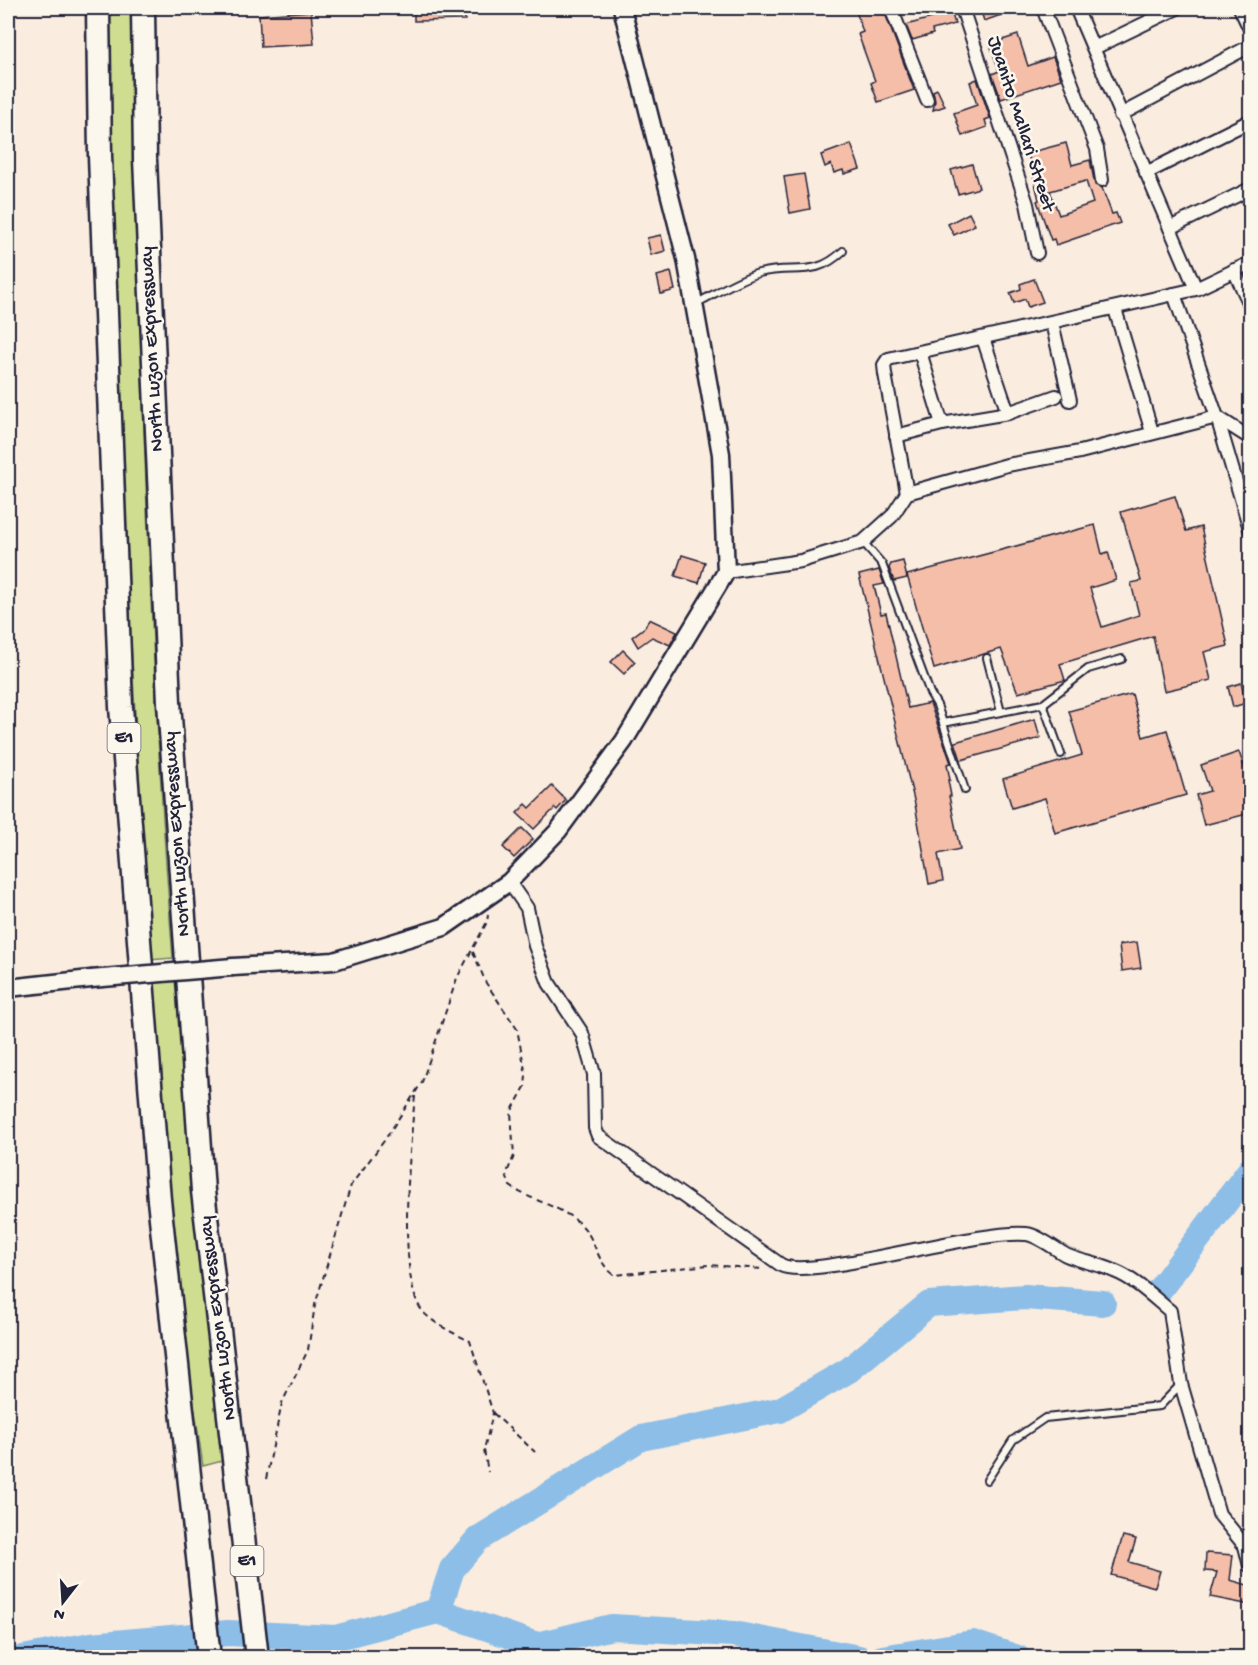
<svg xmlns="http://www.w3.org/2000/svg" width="1258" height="1665" viewBox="0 0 1258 1665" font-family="'Gochi Hand',sans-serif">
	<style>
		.green { fill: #cfdd91; stroke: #788066; stroke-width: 1.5 }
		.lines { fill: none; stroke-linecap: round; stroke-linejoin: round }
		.river { stroke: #8cbee8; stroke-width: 26 }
		.building { fill: #f5bea8; stroke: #22223b; stroke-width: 1.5; fill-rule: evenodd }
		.lane-casing { stroke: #22223b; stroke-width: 10 }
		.street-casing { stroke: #22223b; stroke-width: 16 }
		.secondary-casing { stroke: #22223b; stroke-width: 21 }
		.highway-casing { stroke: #22223b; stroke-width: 27 }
		.path { stroke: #22223b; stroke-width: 2; stroke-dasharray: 6 4.5; stroke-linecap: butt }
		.lane { stroke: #fbf7ec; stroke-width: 6 }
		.street { stroke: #fbf7ec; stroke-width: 12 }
		.secondary { stroke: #fbf7ec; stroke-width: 16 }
		.highway { stroke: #fbf7ec; stroke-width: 22 }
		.secondary-bridge-casing { stroke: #22223b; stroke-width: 21; stroke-linecap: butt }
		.secondary-bridge { stroke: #fbf7ec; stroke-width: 16 }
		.labels { text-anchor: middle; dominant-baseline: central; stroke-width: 5; stroke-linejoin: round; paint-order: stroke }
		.shield { fill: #fbf7ec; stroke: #636270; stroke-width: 1.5 }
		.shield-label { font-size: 18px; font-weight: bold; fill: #22223b }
		.street-label { font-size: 20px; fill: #22223b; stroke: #fbf7ec }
	</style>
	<rect width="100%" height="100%" fill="#faecde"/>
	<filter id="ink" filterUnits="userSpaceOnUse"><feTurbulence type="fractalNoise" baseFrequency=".0167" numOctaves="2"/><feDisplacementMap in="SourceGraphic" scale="12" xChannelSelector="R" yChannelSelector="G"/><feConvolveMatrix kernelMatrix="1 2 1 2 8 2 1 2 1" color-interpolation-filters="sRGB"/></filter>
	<g filter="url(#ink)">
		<g class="green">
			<path d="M106,8h25c9,317 17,634 42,950l-24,2 -18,-318z"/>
			<path d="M175,980l33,350 18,130 -23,6 -24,-165 -29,-319z"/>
		</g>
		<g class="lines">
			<g class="river">
				<path d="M1157,1293l93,-123"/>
				<path d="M438,1611l14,-42 26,-30 163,-101 139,-28 69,-40 80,-66 96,-7 78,6"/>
				<path d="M23,1658l68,-13 137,-12 107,5 103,-27 99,34 75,-18 121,7 126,24"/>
				<path d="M882,1658l91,-15 45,15"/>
			</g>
		</g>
		<g class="building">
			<path d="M414,8h51v12l-51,1z"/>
			<path d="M855,8h12l2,4 14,-4 31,82 -36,12 -7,-19 4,-2 -17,-47 5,-2z"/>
			<path d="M929,8h21l5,16 -23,6 1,4 -21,6 -6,-15 26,-7z"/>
			<path d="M980,8h38v1l-34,12z"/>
			<path d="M311,11l3,33 -53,3 -2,-32z"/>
			<path d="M1018,35l10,31 25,-9 8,22 -60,20 -9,-25 7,-3 -9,-27z"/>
			<path d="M977,79l13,39 -5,2 2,7 -25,9 -8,-23 23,-8 -7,-23z"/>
			<path d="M937,89l8,17 -12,4 2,-9 -2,-10z"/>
			<path d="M1066,143l6,22 18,-5 5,25 7,3 10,26 4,-1 4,10 -64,22 -2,-6 -3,1 -14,-39 2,-1 -11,-47zM1086,181l7,22 -34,12 -9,-24z"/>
			<path d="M851,144l9,25 -16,5 -1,-4 -9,3 -3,-9 -6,3 -4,-12z"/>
			<path d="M972,164l7,24 -21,6 -7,-24z"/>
			<path d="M804,174l6,35 -20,4 -6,-36z"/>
			<path d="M969,213l6,12 -21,10 -6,-11z"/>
			<path d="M661,235l4,16 -14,4 -4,-17z"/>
			<path d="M671,272l4,18 -14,4 -4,-18z"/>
			<path d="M1034,279l9,23 -15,5 -3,-8 -11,4 -4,-10 11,-4 -1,-5z"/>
			<path d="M1175,496l11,35 15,-4 27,119 -24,6 7,28 -47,11 -11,-55 -93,28 5,16 -47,13 -17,-44 -67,20 -27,-94 188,-50 7,29 6,-2 8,28 -26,8 12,39 37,-12 -8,-32 10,-2 -20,-69z"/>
			<path d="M682,555l23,7 -6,21 -24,-7z"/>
			<path d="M903,561l4,17 -13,3 -5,-13 2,-4z"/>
			<path d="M879,570l5,14 -10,2 7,28 5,-1 22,95 22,-5 21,60 -4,1 3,16h-2l3,16h-2l11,53 -22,5 5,27 -14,3 -14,-80 -56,-229z"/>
			<path d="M649,619l28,13 -7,13 -18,-8 -14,10 -6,-10 13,-10z"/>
			<path d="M623,650l12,12 -11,12 -13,-12z"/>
			<path d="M1241,683l5,20 -13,4 -5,-20z"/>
			<path d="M1132,694l11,43 24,-7 19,65 -131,38 -10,-35 -33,10 -9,-29 79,-24 -13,-44z"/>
			<path d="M1035,719l5,19 -79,22 -6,-18z"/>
			<path d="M1239,752l12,34v27l-47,12 -8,-30 14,-4 -9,-26z"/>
			<path d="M552,786l14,14 -9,10 -2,-2 -21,21 -17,-16 9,-9 4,4z"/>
			<path d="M522,828l11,11 -19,19 -11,-11z"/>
			<path d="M1137,942l4,26 -19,3 -3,-26z"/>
			<path d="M1123,1536l13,3 -7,23 31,9 -5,16 -44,-12z"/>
			<path d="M1206,1553l27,2 -3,25 21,6v19l-41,-8 7,-25 -12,-1z"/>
		</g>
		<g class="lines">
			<defs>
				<g id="lane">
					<path d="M695,304c20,-10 43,-25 64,-31 35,-9 55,6 84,-22"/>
					<path d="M863,542l19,22 48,129 7,12 28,85"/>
					<path d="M987,658l14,54"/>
					<path d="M1043,704l18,50"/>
					<path d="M943,723l100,-19 45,-35 34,-10"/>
					<path d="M987,1480l26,-40 32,-22 115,-12 21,-22"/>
				</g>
				<g id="street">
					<path d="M891,8l36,92"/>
					<path d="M962,8l65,196 10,49"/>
					<path d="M1043,8l54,141 5,31"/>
					<path d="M1076,8l120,281"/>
					<path d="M1240,8l10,21"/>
					<path d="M1094,48l83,-40"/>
					<path d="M1120,115l130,-69"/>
					<path d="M1146,173l104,-52"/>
					<path d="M1170,228l80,-39"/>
					<path d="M1234,270l16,35"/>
					<path d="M1174,294l43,123 33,112"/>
					<path d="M1115,309l37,123"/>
					<path d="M1052,323l18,77"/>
					<path d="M983,338l25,75"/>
					<path d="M920,352l22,72"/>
					<path d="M896,436l46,-12 66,-11 48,-17"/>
					<path d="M907,493l-22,-119 -1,-9 4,-6 308,-70 54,-26"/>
					<path d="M726,572l75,-11 62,-19 29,-26 15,-23 100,-28 73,-13 137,-35 33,21"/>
					<path d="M509,882l18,26 8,38 14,37 33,50 12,41 1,54 3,8 183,129c28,16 197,-36 245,-31 12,1 29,15 40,21 16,7 33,9 48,16 21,8 39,26 56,40l11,73 38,130 26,32 5,20"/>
				</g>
				<g id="secondary">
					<path d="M233,967l101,-6 110,-34 65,-45 49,-51 66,-90 102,-169 -5,-118 -35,-195 -64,-251"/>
					<path d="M8,988l83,-9"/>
				</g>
				<g id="highway">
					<path d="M98,8l2,148 21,551 38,493 50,458"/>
					<path d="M143,8l2,151 24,543 34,489 54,467"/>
				</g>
			</defs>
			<use href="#lane" class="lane-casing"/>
			<use href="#street" class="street-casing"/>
			<use href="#secondary" class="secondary-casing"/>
			<use href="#highway" class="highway-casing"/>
			<g class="path">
				<path d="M473,952l13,31 31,46 9,46 -1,12 -14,25 3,44 -8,19 4,11c21,15 49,19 69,37 18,15 16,40 36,52l93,-10 54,4"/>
				<path d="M415,1096c-4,43 -20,186 9,217 12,12 31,21 46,28l23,72 -9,37 4,22"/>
				<path d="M493,1413l42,39"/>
				<path d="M266,1479l16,-76 26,-53 7,-45 36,-120 33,-44 38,-59 35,-104 30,-56 1,-7"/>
			</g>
			<use href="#lane" class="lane"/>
			<use href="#street" class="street"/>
			<use href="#secondary" class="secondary"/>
			<use href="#highway" class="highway"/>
			<defs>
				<path id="secondary-bridge" d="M91,979l142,-12"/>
			</defs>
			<use href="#secondary-bridge" class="secondary-bridge-casing"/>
			<use href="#secondary-bridge" class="secondary-bridge"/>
		</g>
	</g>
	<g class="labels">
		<g class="shield">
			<rect x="107.5" y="723" width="33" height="30" rx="4.5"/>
			<rect x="230.5" y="1546" width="33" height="30" rx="4.5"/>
		</g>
		<g class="shield-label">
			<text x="124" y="738">E1</text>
			<text x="247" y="1561">E1</text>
		</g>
		<g class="street-label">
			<text transform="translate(1020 124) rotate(72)">Juanito Mallari Street</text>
			<text transform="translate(153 349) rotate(-93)">North Luzon Expressway</text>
			<text transform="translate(178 834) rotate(-94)">North Luzon Expressway</text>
			<text transform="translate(219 1318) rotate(-97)">North Luzon Expressway</text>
		</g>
	</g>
	<rect width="1258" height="1665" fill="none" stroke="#fbf7ec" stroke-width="30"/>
	<rect x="15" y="15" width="1228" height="1635" fill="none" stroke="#22223b" stroke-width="2" filter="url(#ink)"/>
	<g transform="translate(63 1602) rotate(197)" stroke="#fbf7ec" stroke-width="4.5" paint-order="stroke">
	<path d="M0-4.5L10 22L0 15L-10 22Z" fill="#22223b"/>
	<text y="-9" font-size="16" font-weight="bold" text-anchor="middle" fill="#22223b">N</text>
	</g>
</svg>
